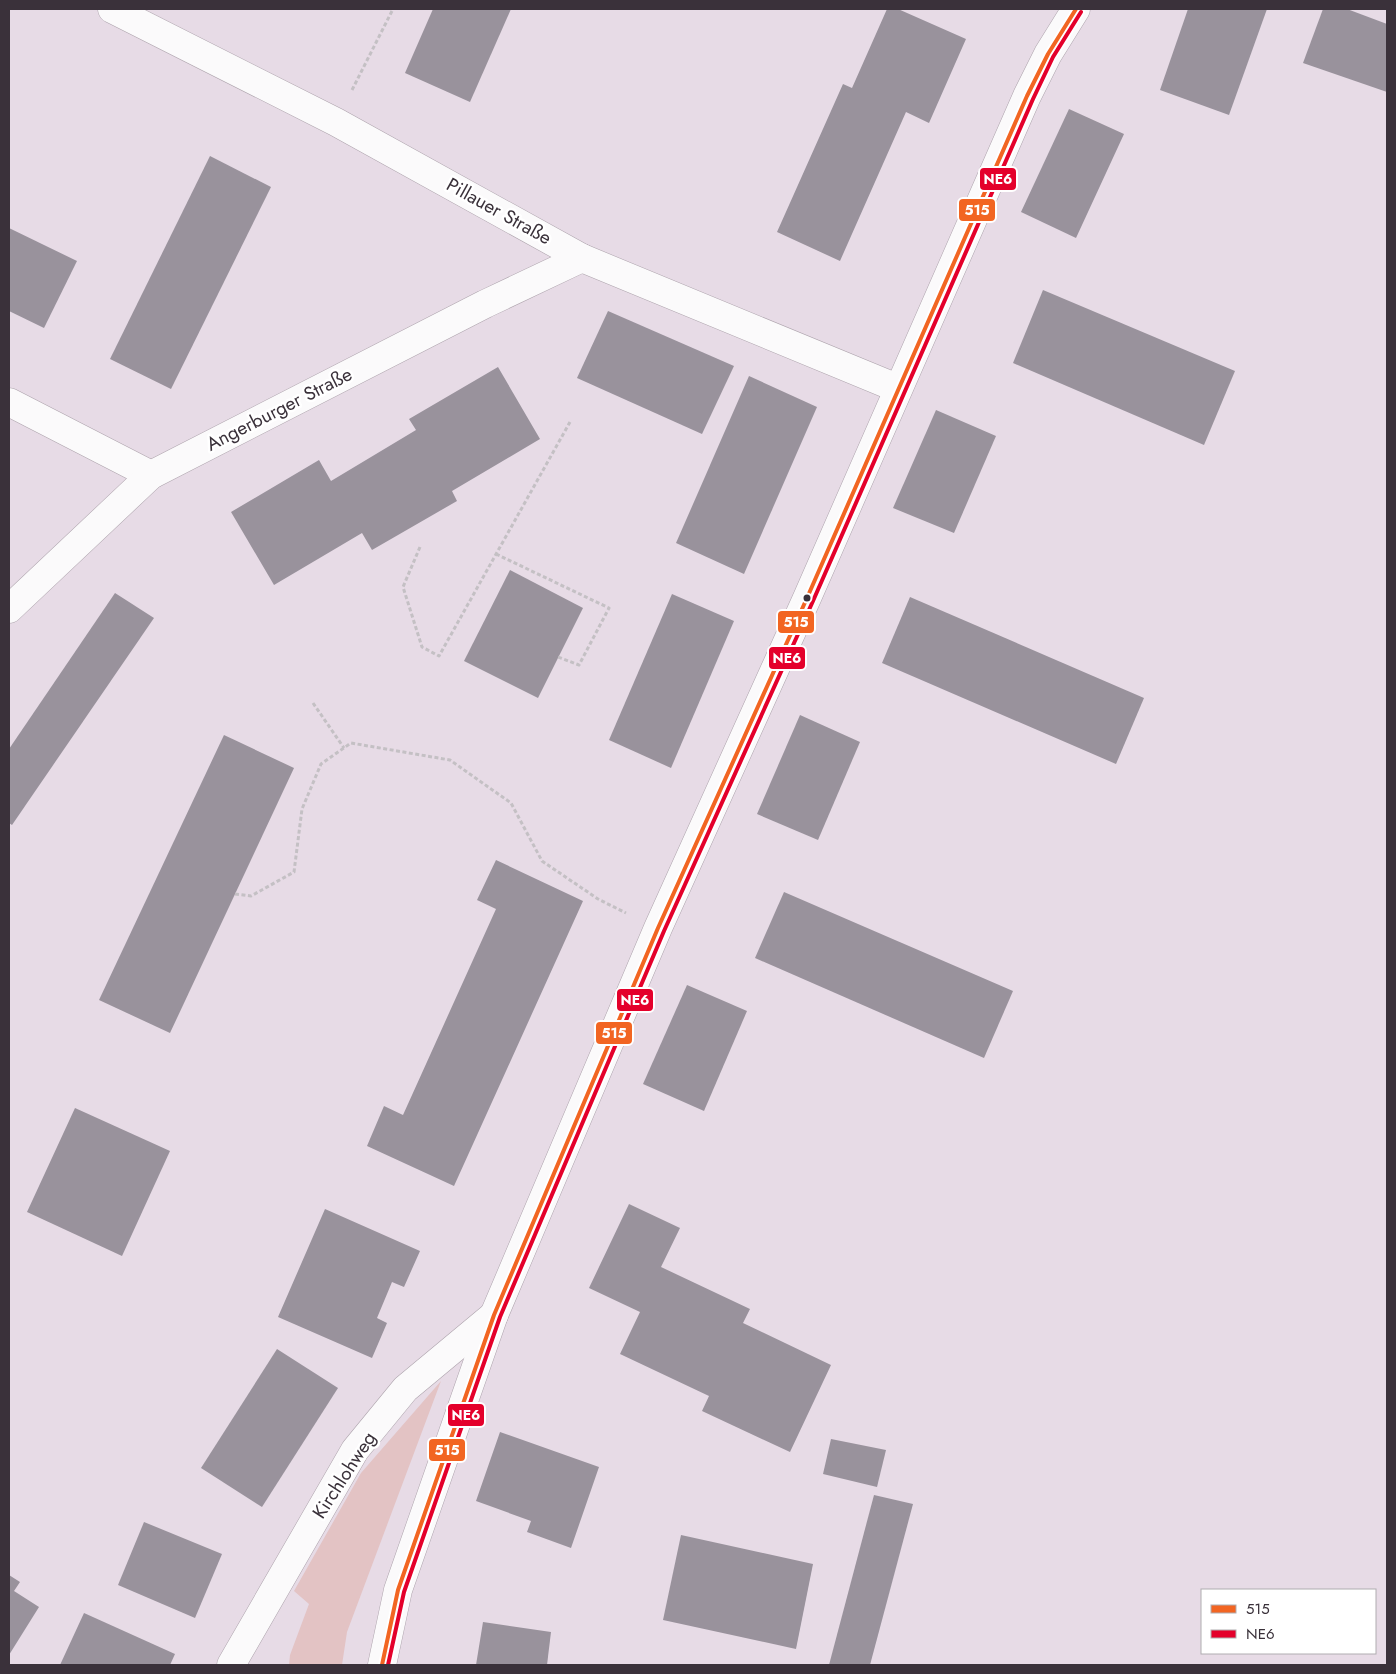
<svg xmlns="http://www.w3.org/2000/svg" width="1396" height="1674" viewBox="0 0 1396 1674" font-family="Jost,sans-serif">
	<style>
		.green { fill: #e3c3c4 }
		.building { fill: #99929c }
		.lines { fill: none; stroke-linecap: round; stroke-linejoin: round }
		.minor-casing { stroke: #ada3ac; stroke-width: 29 }
		.path { stroke: #c4c0c4; stroke-width: 3; stroke-dasharray: 4 2.5; stroke-linecap: butt }
		.minor { stroke: #fbfafb; stroke-width: 28 }
		.bus-1-casing { stroke: #fff; stroke-width: 8 }
		.bus-2-casing { stroke: #fff; stroke-width: 8 }
		.bus-1 { stroke: #f26522; stroke-width: 4 }
		.bus-2 { stroke: #e4002b; stroke-width: 4 }
		.bus-dot { fill: #3a313a; stroke: #fff; stroke-width: 2 }
		.labels { text-anchor: middle; dominant-baseline: central; stroke-width: 5; stroke-linejoin: round; paint-order: stroke }
		.street-label { font-size: 19px; fill: #3a313a; stroke: #fff }
		.line-badge { stroke: #fff; stroke-width: 2 }
		.badge-label { font-size: 14px; text-anchor: middle; font-weight: bold; fill: #fff }
	</style>
	<rect width="100%" height="100%" fill="#e7dbe6"/>
	<path class="green" d="M441,1381l-94,251 -5,33h-53l1,-10 19,-51 -15,-13 67,-118z"/>
	<g class="building">
		<path d="M433,9h78l-41,93 -65,-29z"/>
		<path d="M887,9h11l68,30 -37,84 -23,-11 -66,149 -63,-29 66,-148 9,4z"/>
		<path d="M1188,9h79l-38,106 -69,-25z"/>
		<path d="M1323,9h24l40,15v68l-84,-29z"/>
		<path d="M1069,109l55,25 -48,104 -55,-26z"/>
		<path d="M210,156l61,31 -100,202 -61,-30z"/>
		<path d="M9,228l68,33 -33,67 -35,-17z"/>
		<path d="M1043,290l192,81 -31,74 -191,-82z"/>
		<path d="M608,311l126,55 -32,68 -125,-56z"/>
		<path d="M498,367l42,72 -88,52 5,10 -85,49 -10,-17 -88,52 -43,-73 88,-52 12,21 85,-51 -7,-11z"/>
		<path d="M749,376l68,31 -73,167 -68,-31z"/>
		<path d="M936,410l60,26 -42,97 -61,-25z"/>
		<path d="M510,570l73,38 -45,90 -74,-37z"/>
		<path d="M115,593l39,25 -142,207 -3,-2v-74z"/>
		<path d="M672,594l62,27 -63,147 -62,-28z"/>
		<path d="M910,597l234,101 -28,66 -234,-101z"/>
		<path d="M800,715l60,27 -42,98 -61,-26z"/>
		<path d="M224,735l70,33 -124,265 -71,-33z"/>
		<path d="M496,860l87,41 -129,285 -87,-40 17,-40 19,9 93,-206 -19,-9z"/>
		<path d="M784,892l229,99 -29,67 -229,-100z"/>
		<path d="M687,985l60,26 -43,100 -61,-27z"/>
		<path d="M75,1108l95,43 -48,105 -95,-44z"/>
		<path d="M629,1204l51,24 -19,39 89,42 -7,14 88,42 -41,87 -88,-41 7,-15 -89,-42 20,-42 -51,-24z"/>
		<path d="M325,1209l95,42 -16,36 -12,-5 -15,36 10,5 -15,35 -94,-41z"/>
		<path d="M277,1349l61,39 -76,119 -61,-39z"/>
		<path d="M500,1432l99,35 -28,81 -44,-16 4,-11 -55,-20z"/>
		<path d="M831,1439l55,11 -9,37 -54,-13z"/>
		<path d="M874,1495l39,9 -43,161h-41z"/>
		<path d="M144,1522l78,32 -27,64 -77,-33z"/>
		<path d="M681,1535l132,29 -17,85 -133,-29z"/>
		<path d="M9,1575l11,7 -6,9 25,16 -30,48z"/>
		<path d="M84,1613l91,41 -5,11h-110z"/>
		<path d="M483,1622l68,10 -4,33h-71z"/>
	</g>
	<g class="lines">
		<defs>
			<g id="minor">
				<path d="M112,9l224,113 246,136 315,130"/>
				<path d="M9,402l142,73"/>
				<path d="M9,609l142,-134 334,-171 97,-46"/>
				<path d="M231,1665l124,-215 50,-61 89,-74"/>
				<path d="M382,1665l16,-75 96,-275 164,-387 149,-330 220,-502 21,-42 28,-45"/>
			</g>
		</defs>
		<use href="#minor" class="minor-casing"/>
		<g class="path">
			<path d="M352,90l41,-81"/>
			<path d="M420,547l-17,40 19,60 17,9 131,-234"/>
			<path d="M496,554l113,54 -30,57 -21,-8"/>
			<path d="M313,703l31,45"/>
			<path d="M235,894l16,2 43,-24 8,-63 19,-45 30,-21 99,17 61,43 31,58 56,38 28,14"/>
		</g>
		<use href="#minor" class="minor"/>
		<defs>
			<path id="bus-1" d="M382,1665l16,-75 96,-275 164,-387 149,-330 220,-502 21,-42 28,-45"/>
			<path id="bus-2" d="M388,1665l16,-73 96,-275 164,-386 149,-330 220,-502 20,-42 28,-45"/>
		</defs>
		<use href="#bus-1" class="bus-1-casing"/>
		<use href="#bus-2" class="bus-2-casing"/>
		<use href="#bus-1" class="bus-1"/>
		<use href="#bus-2" class="bus-2"/>
	</g>
	<circle class="bus-dot" cx="807" cy="598" r="4.5"/>
	<g class="labels">
		<g class="street-label">
			<text transform="translate(499 211) rotate(29)">Pillauer Straße</text>
			<text transform="translate(279 409) rotate(-27)">Angerburger Straße</text>
			<text transform="translate(344 1475) rotate(-57)">Kirchlohweg</text>
		</g>
	</g>
	<g class="line-badge">
		<rect x="979" y="167" width="38" height="24" rx="5" fill="#e4002b"/>
		<rect x="958" y="198" width="38" height="24" rx="5" fill="#f26522"/>
		<rect x="777" y="610" width="38" height="24" rx="5" fill="#f26522"/>
		<rect x="768" y="646" width="38" height="24" rx="5" fill="#e4002b"/>
		<rect x="616" y="988" width="38" height="24" rx="5" fill="#e4002b"/>
		<rect x="595" y="1021" width="38" height="24" rx="5" fill="#f26522"/>
		<rect x="447" y="1403" width="38" height="24" rx="5" fill="#e4002b"/>
		<rect x="428" y="1438" width="38" height="24" rx="5" fill="#f26522"/>
	</g>
	<g class="badge-label">
		<text x="998" y="184">NE6</text>
		<text x="977" y="215">515</text>
		<text x="796" y="627">515</text>
		<text x="787" y="663">NE6</text>
		<text x="635" y="1005">NE6</text>
		<text x="614" y="1038">515</text>
		<text x="466" y="1420">NE6</text>
		<text x="447" y="1455">515</text>
	</g>
	<rect width="1396" height="1674" fill="none" stroke="#3a313a" stroke-width="20"/>
	<rect x="1201" y="1589" width="175" height="65" fill="#ffffff" stroke="#b0adb0"/>
	<rect x="1211" y="1605" width="25" height="8" fill="#f26522" stroke="#b0adb0"/>
	<text x="1246" y="1614" font-size="15" fill="#3a313a">515</text>
	<rect x="1211" y="1630" width="25" height="8" fill="#e4002b" stroke="#b0adb0"/>
	<text x="1246" y="1639" font-size="15" fill="#3a313a">NE6</text>
</svg>
